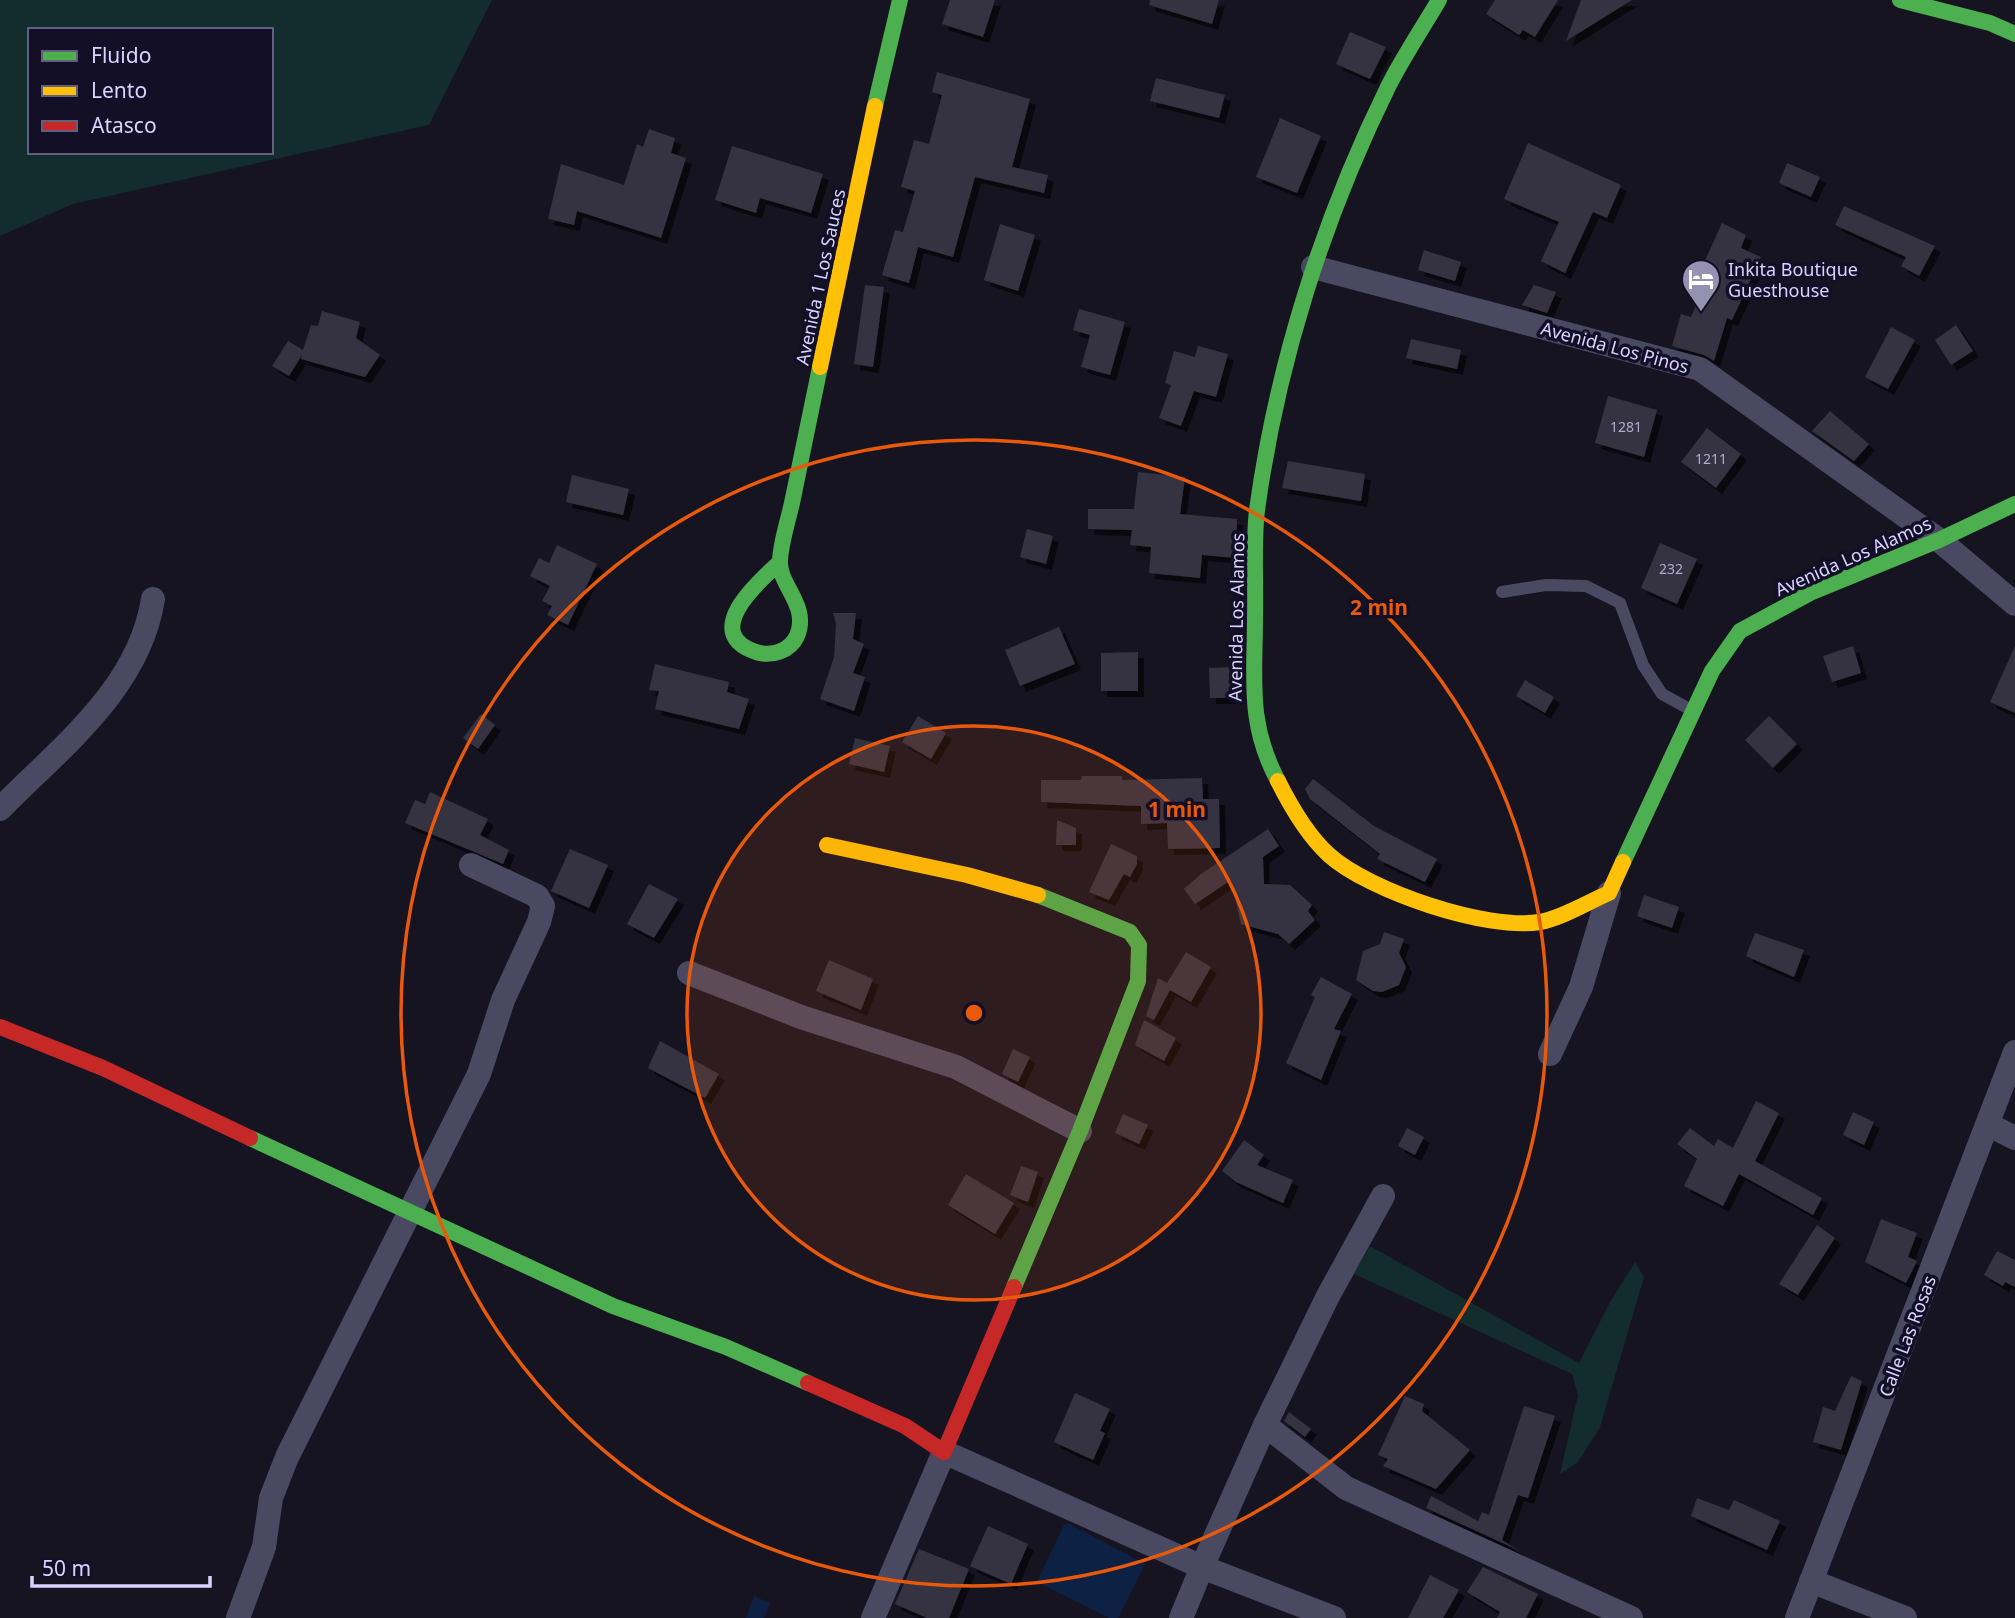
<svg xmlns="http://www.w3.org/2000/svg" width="2015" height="1618" viewBox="0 0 2015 1618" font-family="'Noto Sans',sans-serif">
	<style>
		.green { fill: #132c2d; fill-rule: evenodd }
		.water { fill: #0d2144 }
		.building { fill: #343243; filter: url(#shadow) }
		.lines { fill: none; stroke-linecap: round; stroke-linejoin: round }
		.lane { stroke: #4a4962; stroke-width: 12 }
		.street { stroke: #4a4962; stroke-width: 24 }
		.fast { stroke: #4caf50; stroke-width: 16 }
		.slow { stroke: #ffc107; stroke-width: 16 }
		.jam { stroke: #c62828; stroke-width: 16 }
		.ring { fill: none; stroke: #e8590c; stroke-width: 3.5 }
		.labels { text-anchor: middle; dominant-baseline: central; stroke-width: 7; stroke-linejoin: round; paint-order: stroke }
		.number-label { font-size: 14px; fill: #b0acd0 }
		.poi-label { font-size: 18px; fill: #d9d4ff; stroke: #130f26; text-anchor: start }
		.street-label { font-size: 18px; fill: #d9d4ff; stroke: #130f26 }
		.centre { fill: #e8590c; stroke: #130f26; stroke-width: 3.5 }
		.ring-label { font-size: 21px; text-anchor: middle; font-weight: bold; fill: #e8590c; stroke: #130f26; stroke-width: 7; stroke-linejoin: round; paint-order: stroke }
	</style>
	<defs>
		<filter id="shadow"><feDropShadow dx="6" dy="6" stdDeviation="0" flood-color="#0009"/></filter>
	</defs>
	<rect width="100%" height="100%" fill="#161421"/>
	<g class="green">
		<path d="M0,0h492l-63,125 -356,79 -73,32zM30,30h241v122h-241z"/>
		<path d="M1370,1246l209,117 30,-59 26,-42 9,15 -44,150 -22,35 -18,12 18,-79 -6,-21 -218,-100z"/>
	</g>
	<g class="water">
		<path d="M1068,1523l77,41 -27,54h-9l-72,-36 27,-57z"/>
		<path d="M754,1596l16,7 -6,15h-18z"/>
	</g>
	<g class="building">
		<path d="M950,0h45l-12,37 -41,-13z"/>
		<path d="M1150,0h69l-7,24 -63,-19z"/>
		<path d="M1495,0h63l-23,37 -12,-7 -4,5 -33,-21z"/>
		<path d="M1581,0h51l-66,41z"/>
		<path d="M1350,32l36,15 -16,32 -34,-15z"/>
		<path d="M937,72l93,27 -18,68 36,8 -4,18 -69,-16 -22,80 -35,-10 -9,36 -27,-8 13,-45 8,2 12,-41 -14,-4 13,-47 15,4 13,-49 -10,-3z"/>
		<path d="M1156,78l69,17 -6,23 -69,-17z"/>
		<path d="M1280,118l41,18 -24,57 -41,-16z"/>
		<path d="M649,129l26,9 -4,15 15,5 -25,80 -84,-27 -3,14 -26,-6 13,-55 63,21 13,-41 6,3z"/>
		<path d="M1528,143l93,42 -14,33 -14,-6 -28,61 -24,-12 18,-39 -55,-23z"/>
		<path d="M732,146l91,28 -12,39 -51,-15 -4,15 -41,-13z"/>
		<path d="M1787,163l33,14 -9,20 -32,-14z"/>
		<path d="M1844,206l91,40 -16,30 -18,-10 5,-9 -71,-32z"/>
		<path d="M1722,223l24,12 -5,13 20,9 -29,63 -5,-2 -13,43 -10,-6 -32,-9 9,-32 10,3 20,-46 -9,-4z"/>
		<path d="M1000,224l35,11 -17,56 -34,-11z"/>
		<path d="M1424,250l37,12 -6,19 -37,-11z"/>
		<path d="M865,285l19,2 -11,80 -19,-3z"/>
		<path d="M1534,285l22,7 -9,21 -25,-8z"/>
		<path d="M1079,309l46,13 -15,53 -29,-8 9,-32 -17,-5z"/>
		<path d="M322,311l38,11 -4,16 24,17 -15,22 -64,-18 1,-4 -13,21 -17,-10 16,-25 15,9 8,-25 7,1z"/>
		<path d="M1956,325l17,26 -22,14 -16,-25z"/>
		<path d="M1891,327l24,13 -27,49 -23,-12z"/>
		<path d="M1411,339l50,11 -4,19 -51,-11z"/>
		<path d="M1198,346l30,8 -12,43 -22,-6 -13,35 -22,-8 12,-33 -6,-2 9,-32 21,6z"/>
		<path d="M1608,396l49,14 -13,47 -49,-14z"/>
		<path d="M1830,411l39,33 -15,17 -42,-30z"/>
		<path d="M1707,428l34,26 -25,34 -35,-26z"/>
		<path d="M1288,461l77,13 -4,27 -79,-13z"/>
		<path d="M1138,472l47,5 -5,37 57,5 -1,39 -34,-3 -2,23 -51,-5 2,-26 -21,-2 2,-15 -44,-1v-20h46z"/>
		<path d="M572,475l57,14 -6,26 -57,-13z"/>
		<path d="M1027,529l26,7 -7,28 -26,-7z"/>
		<path d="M1660,543l37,16 -20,45 -36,-16z"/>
		<path d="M557,545l40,19 -29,61 -21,-10 5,-9 -10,-5 8,-15 -20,-10 9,-18 10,5z"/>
		<path d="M833,613h23l-3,26 11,5 -11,29 12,4 -11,34 -34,-12 14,-42 2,-33z"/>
		<path d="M1059,627l16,37 -55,22 -15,-36z"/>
		<path d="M1853,646l8,27 -29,9 -9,-26z"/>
		<path d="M2015,646v67l-25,-11z"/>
		<path d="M1138,652v39h-37v-38z"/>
		<path d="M655,664l74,18 -2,10 22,7 -10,30 -84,-20 4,-18 -10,-1z"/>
		<path d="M1235,667l-1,31h-24l-1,-30z"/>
		<path d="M1525,680l29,17 -9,16 -29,-17z"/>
		<path d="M481,714l14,11 -17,24 -15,-11z"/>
		<path d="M918,716l28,17 -15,26 -29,-17z"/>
		<path d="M1769,716l28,28 -24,24 -28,-28z"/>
		<path d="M855,738l35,8 -6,26 -35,-8z"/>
		<path d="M1082,776h40v4l80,-2 1,21h16l1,49 -52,1 -1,-26 -26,1v-18l-100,-4v-22h40z"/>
		<path d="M1313,779l61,47 63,33 -12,23 -48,-23 3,-5 -70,-55 -5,-10z"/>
		<path d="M430,792l58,27 -8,16 29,15 -6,14 -98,-41 10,-23 10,4z"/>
		<path d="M1057,820l19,8v17h-20z"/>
		<path d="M1268,829l11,17 -16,11 1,27 26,1 22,20 -4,6 7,9 -26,24 -11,-10 -37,-10 -10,-44 -36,24 -11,-15 17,-15z"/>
		<path d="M1111,844l26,12v8l-7,13 -6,-3 -15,26 -20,-8z"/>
		<path d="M570,849l38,16 -19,43 -38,-17z"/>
		<path d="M649,884l29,15 -24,39 -27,-14z"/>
		<path d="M1644,895l35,12 -7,21 -35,-12z"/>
		<path d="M1384,932l20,7 -5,14 7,14 -7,18 -17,7 -9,-1 -17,-11 7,-29 17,-7z"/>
		<path d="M1755,933l49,17 -10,27 -48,-21z"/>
		<path d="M1186,952l25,15 -20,35 -21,-12 -16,30 -8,-4 12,-38 9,5z"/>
		<path d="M829,960l44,19 -12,31 -45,-19z"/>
		<path d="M1321,977l31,17 -18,35 7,2 -20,49 -35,-17 29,-66 -4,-2z"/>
		<path d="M1144,1020l32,18 -12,23 -29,-16z"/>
		<path d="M660,1041l59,33 -14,24 -57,-30z"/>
		<path d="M1013,1049l17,8 -12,25 -16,-8z"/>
		<path d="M1756,1101l23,12 -24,48 67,37 -9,17 -74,-41 -16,32 -39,-20 13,-27 -20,-15 13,-16 24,18 4,-7 15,9z"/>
		<path d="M1853,1112l21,10 -10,23 -21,-10z"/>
		<path d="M1123,1114l25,11 -9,19 -24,-11z"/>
		<path d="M1407,1128l17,9 -9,18 -17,-9z"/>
		<path d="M1244,1140l20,15 -7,10 36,15 -10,23 -47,-21 -14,-11z"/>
		<path d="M1021,1166l17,6 -10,30 -18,-7z"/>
		<path d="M966,1174l48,29 -19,31 -47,-29z"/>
		<path d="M1881,1219l36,14 -9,24 9,4 -11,22 -41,-21z"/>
		<path d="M1817,1225l18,13 -37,57 -19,-11z"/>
		<path d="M1997,1251l18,9v27l-10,-5 -2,4 -19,-11z"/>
		<path d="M1851,1376l11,5 -21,69 -28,-8 10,-35 12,4z"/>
		<path d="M1075,1393l35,16 -10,22 5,2 -12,27 -39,-18z"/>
		<path d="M1405,1396l19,8 -2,7 48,39 -34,39 -53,-23 5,-7 -10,-4z"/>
		<path d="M1524,1406l31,10 -27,82 -10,-3 -16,45 16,10 -92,-42 5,-12 47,25 4,-9 7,3z"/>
		<path d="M1289,1412l22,17 -6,8 -21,-16z"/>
		<path d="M1697,1498l32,12 5,-10 46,21 -13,29 -76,-34z"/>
		<path d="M988,1526l40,18 -17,40 -41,-18z"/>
		<path d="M919,1549l50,20 -20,49h-22l-32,-14z"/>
		<path d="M1483,1567l55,27 -12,24h-29l3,-6 -33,-20z"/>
		<path d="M1430,1575l29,15 -16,28h-35z"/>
	</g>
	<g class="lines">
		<path class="lane" d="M1502,592l44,-7 40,1 34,17 23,62 19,29 31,17"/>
		<g class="street">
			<path d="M1313,267l387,102 239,171 76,64"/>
			<path d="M0,809c60,-61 139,-120 153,-210"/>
			<path d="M689,973l112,44 155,50 124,64"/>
			<path d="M1550,1054l31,-67 28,-94"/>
			<path d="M1989,1125l26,13"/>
			<path d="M1265,1425l63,-129 55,-100"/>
			<path d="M1811,1581l94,37"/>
			<path d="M238,1618l26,-71 7,-49 16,-41 192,-383 24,-74 36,-78 4,-16 -6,-10 -66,-31"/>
			<path d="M873,1618l71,-166 258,115 63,-142 81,63 285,130"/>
			<path d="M1181,1618l21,-51 132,51"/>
			<path d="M1797,1618l218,-566"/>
		</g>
		<g class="fast">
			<path d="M1900,0l90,23 25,11"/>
			<path d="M875,106l25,-106"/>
			<path d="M779,563c-21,19 -79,70 -23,89 16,5 34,-1 41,-16 13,-31 -19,-51 -17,-76 1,-18 8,-39 12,-57 9,-45 19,-91 28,-136"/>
			<path d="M1278,781c-31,-58 -23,-102 -23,-165 1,-34 -2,-72 2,-106 20,-146 66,-291 131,-423 15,-30 34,-58 51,-87"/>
			<path d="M1623,862l89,-191 28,-40 72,-39 127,-52 76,-36"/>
			<path d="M250,1138l363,168 113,41 82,36"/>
			<path d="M1014,1287l66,-156 58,-150 1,-36 -9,-13 -92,-37"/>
		</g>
		<g class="slow">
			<path d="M820,367l55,-261"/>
			<path d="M1278,781c13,26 29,54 51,74 40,36 158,76 211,67 22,-4 48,-20 69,-29l14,-31"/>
			<path d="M827,845l140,30 71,20"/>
		</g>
		<g class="jam">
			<path d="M0,1027l103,41 147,70"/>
			<path d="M808,1383l97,43 39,26 70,-165"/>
		</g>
	</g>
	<circle cx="974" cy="1013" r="287" fill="#e8590c" fill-opacity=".12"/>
	<g class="ring">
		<circle cx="974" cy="1013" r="287"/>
		<circle cx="974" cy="1013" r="573"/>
	</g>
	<defs>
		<symbol id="hotel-pin" viewBox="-11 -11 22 30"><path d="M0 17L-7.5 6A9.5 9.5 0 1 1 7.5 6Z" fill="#9591b1" stroke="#130f26"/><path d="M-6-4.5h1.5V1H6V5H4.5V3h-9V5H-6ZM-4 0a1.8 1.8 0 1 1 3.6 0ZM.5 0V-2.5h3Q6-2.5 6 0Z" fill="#fff"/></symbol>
	</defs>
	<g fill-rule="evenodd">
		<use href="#hotel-pin" x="1679" y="257" width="44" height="60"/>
	</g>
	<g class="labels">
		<g class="number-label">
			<text x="1626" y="426">1281</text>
			<text x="1711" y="458">1211</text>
			<text x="1671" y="568">232</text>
		</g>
		<g class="poi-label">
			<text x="1728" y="269">Inkita Boutique<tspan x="1728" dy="21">Guesthouse</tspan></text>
		</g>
		<g class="street-label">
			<text transform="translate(820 277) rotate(-78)">Avenida 1 Los Sauces</text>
			<text transform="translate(1615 347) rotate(15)">Avenida Los Pinos</text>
			<text transform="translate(1853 556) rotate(-24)">Avenida Los Alamos</text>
			<text transform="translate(1236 617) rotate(-89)">Avenida Los Alamos</text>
			<text transform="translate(1907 1336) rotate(-69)">Calle Las Rosas</text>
		</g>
	</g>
	<circle cx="974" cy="1013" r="10" class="centre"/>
	<g class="ring-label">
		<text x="1379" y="615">2 min</text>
		<text x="1177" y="817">1 min</text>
	</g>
	<rect x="28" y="28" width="245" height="126" fill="#130f26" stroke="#625e7d" stroke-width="2"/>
	<rect x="42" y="51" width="35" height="10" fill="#4caf50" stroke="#625e7d" stroke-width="2"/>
	<text x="91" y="63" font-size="21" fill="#d9d4ff">Fluido</text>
	<rect x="42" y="86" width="35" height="10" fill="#ffc107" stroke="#625e7d" stroke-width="2"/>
	<text x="91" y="98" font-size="21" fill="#d9d4ff">Lento</text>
	<rect x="42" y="121" width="35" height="10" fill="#c62828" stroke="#625e7d" stroke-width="2"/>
	<text x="91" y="133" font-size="21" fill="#d9d4ff">Atasco</text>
	<path d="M32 1576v10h178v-10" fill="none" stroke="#d9d4ff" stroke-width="3.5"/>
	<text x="42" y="1576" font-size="21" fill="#d9d4ff" stroke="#130f26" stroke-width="5" paint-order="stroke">50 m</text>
</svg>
